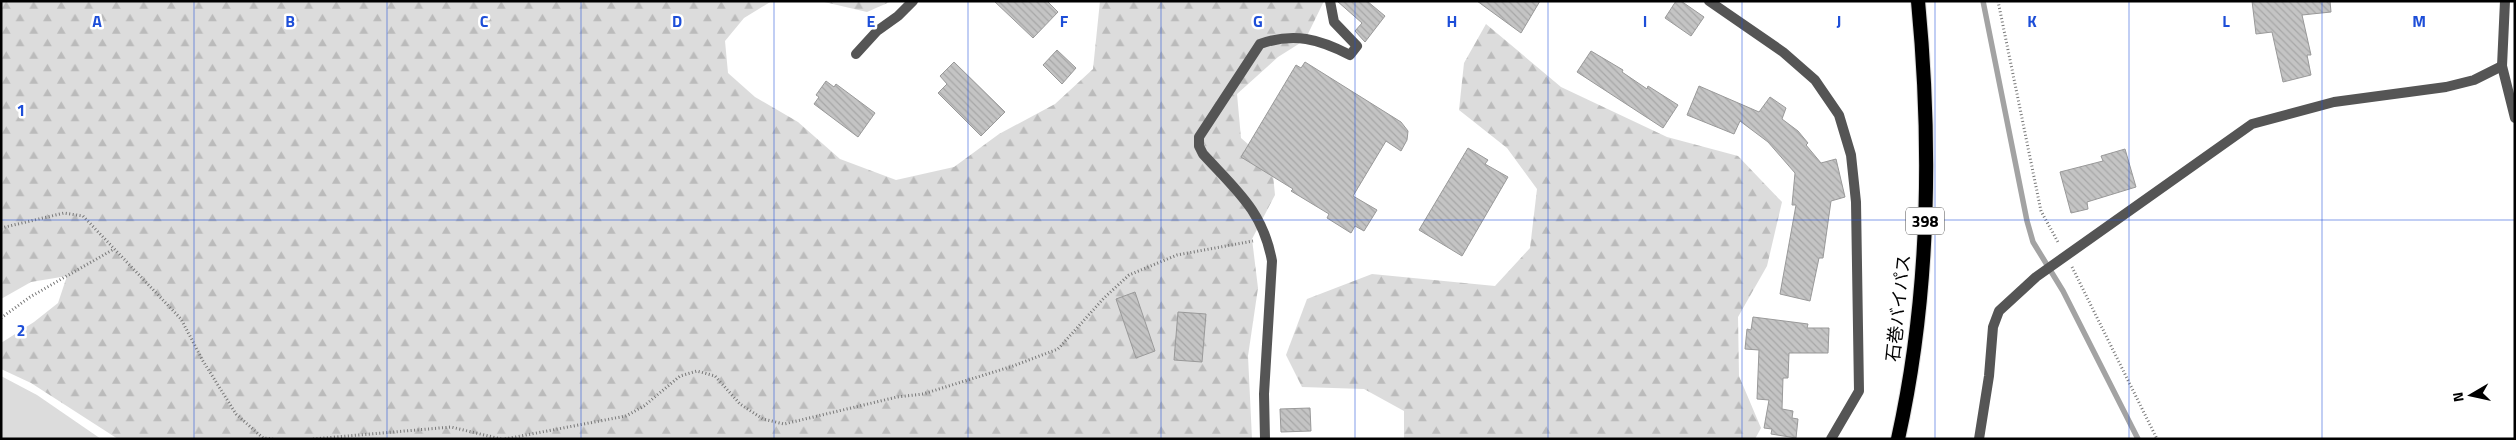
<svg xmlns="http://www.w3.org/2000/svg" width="2516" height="440" viewBox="0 0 2516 440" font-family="'Titillium Web','Noto Sans JP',sans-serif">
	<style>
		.green { fill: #dcdcdc }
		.forest { fill: url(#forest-firs) }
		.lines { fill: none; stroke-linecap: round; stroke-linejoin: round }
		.stream { stroke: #a3a3a3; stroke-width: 5.5 }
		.building { fill: url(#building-back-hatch); stroke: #999 }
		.trunk-casing { stroke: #dbdbdb; stroke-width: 16 }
		.path { stroke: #777; stroke-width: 3; stroke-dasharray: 1 2.5; stroke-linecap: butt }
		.minor { stroke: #555; stroke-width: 10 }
		.tertiary { stroke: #555; stroke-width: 10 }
		.trunk { stroke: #000; stroke-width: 14 }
		.grid { fill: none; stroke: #1d4ed8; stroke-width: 1; stroke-opacity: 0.55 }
		.labels { text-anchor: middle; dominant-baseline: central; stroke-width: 5; stroke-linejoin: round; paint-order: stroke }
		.shield { fill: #fff; stroke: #4c4c4c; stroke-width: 1 }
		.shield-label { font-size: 16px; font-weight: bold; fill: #000 }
		.street-label { font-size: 18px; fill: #000; stroke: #fff }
		.grid-label { font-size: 16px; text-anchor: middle; font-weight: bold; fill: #1d4ed8; stroke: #fff; stroke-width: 5; stroke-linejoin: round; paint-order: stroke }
	</style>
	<defs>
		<pattern id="forest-firs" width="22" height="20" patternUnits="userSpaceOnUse" patternTransform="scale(1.25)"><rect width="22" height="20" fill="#dcdcdc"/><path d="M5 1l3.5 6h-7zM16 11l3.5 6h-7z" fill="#bbb"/></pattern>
		<pattern id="building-back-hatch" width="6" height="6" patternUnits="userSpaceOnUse" patternTransform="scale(1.25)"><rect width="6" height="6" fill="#c4c4c4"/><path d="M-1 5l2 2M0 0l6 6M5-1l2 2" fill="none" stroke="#a7a7a7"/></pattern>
	</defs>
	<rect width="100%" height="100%" fill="#fff"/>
	<path class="green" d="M1,376l36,19 64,44h-100z"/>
	<g class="forest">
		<path d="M1,1h771l-28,17 -19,23 3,32 27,24 43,25 42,37 56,21 58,-13 45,-33 56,-30 38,-35 7,-68h224l-19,39 -27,17 -41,37 4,44 31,27 3,30 -23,44 6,49 -10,68 4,83h-1134l-87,-56 -30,-14v-26l33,-21 24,-19 9,-27 -36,6 -30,17z"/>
		<path d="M820,1h72l-25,11z"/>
		<path d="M1486,24l75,63 106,50 71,19 44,46 -15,64 -29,51 1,59 22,52 -6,11h-351v-28l-40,-22 -62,-2 -16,-32 21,-56 65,-25 123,12 35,-38 7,-59 -30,-41 -48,-38 5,-47z"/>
	</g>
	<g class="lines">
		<path class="stream" d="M1983,1l44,220 6,21 30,49 75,148"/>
	</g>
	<g class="building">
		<path d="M994,1h53l11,11 -25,26z"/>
		<path d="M1337,1h30l18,15 -20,26 -10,-11 7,-8z"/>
		<path d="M1477,1h63l-19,32z"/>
		<path d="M1676,1h5l23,16 -13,19 -26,-18z"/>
		<path d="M2252,1h78l1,11 -29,3 9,40h-4l4,20 -28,7 -11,-50 -16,2z"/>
		<path d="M1057,50l19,18 -14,16 -19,-19z"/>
		<path d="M1591,51l32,19 -1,2 25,17 1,-3 30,19 -15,23 -86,-56z"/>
		<path d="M954,62l51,50 -24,24 -43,-43 9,-9 -7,-8z"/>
		<path d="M1305,62l96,60 7,9 -1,9 -6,11 -15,-10 -33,55 24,14 -13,21 -9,-5 -4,7 -24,-15 2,-4 -38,-23 2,-2 -52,-32 55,-92 5,3z"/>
		<path d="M826,81l8,6 2,-3 39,29 -17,24 -44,-33 5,-7 -3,-2z"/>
		<path d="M1699,86l60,26 11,-15 16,11 -4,11 16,12 10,12 -2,2 15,18 15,-4 9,38 -14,4 -8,57h-4l-9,43 -30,-7 16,-89h-4l3,-32 -27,-31 -28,-21 -6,13 -47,-19z"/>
		<path d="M1468,148l20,12 -3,4 23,13 -46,79 -43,-26z"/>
		<path d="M2125,149l11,38 -49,15 1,7 -17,4 -11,-41 43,-11 -2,-5z"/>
		<path d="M1135,292l20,59 -19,7 -20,-59z"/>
		<path d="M1178,312l28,2 -4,48 -28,-2z"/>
		<path d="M1753,317l55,7 -1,4h22l-1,25h-39l-1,25h-5l-1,31 11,2 -1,7 6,1 -2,19 -25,-4 1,-5 -8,-1 5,-28 -12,-1 2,-49 -14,-1 2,-20 4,1z"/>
		<path d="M1310,408l1,23 -30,1 -1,-23z"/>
	</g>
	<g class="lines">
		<defs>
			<path id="trunk" d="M1898,439c32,-144 34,-292 20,-438"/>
		</defs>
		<use href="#trunk" class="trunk-casing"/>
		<g class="path">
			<path d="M1998,1l43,210 18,33"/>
			<path d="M1,228l63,-15 19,3 98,103 22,42 33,53 27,24 10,1"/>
			<path d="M2072,267l85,172"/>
			<path d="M1,318l29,-21 84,-48"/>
			<path d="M313,439l138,-12 50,12"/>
			<path d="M505,439l121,-23 18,-10 36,-30 17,-5 18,5 25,28 23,15 21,5 113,-27 26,-3 90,-28 45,-17 46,-51 25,-23 48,-20 76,-14"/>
		</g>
		<g class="minor">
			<path d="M1709,1l74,51 32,28 24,35 12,40 5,47 3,189 -28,48"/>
			<path d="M2505,1l-3,65 13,52"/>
			<path d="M856,54l21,-23 21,-15 15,-15"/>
			<path d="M1265,439l-1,-45 8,-133c-9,-50 -36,-71 -69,-107l-4,-8v-9l61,-93c34,-12 59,-5 90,11l7,-9 -23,-24 -4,-21"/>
		</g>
		<path class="tertiary" d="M1979,439l10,-63 4,-49 6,-16 37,-34 216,-153 82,-22 112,-15 28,-7 28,-14"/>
		<use href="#trunk" class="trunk"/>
	</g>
	<path class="grid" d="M194,1v438M387,1v438M581,1v438M774,1v438M968,1v438M1161,1v438M1355,1v438M1548,1v438M1742,1v438M1935,1v438M2129,1v438M2322,1v438M1,220h2514"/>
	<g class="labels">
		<rect class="shield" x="1906" y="207.5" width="38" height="27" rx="4"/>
		<g class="shield-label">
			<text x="1925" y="221">398</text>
		</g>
		<g class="street-label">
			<text transform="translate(1898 308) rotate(-84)">石巻バイパス</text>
		</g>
	</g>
	<g class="grid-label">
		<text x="97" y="27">A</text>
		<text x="290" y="27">B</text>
		<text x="484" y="27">C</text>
		<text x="677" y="27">D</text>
		<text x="871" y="27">E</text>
		<text x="1064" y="27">F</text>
		<text x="1258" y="27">G</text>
		<text x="1452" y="27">H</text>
		<text x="1645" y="27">I</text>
		<text x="1839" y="27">J</text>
		<text x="2032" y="27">K</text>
		<text x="2226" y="27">L</text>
		<text x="2419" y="27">M</text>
		<text x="21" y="116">1</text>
		<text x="21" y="336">2</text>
	</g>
	<rect width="2516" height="440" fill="none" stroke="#000000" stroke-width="5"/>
	<g transform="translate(2471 395) rotate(261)" stroke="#ffffff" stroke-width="4" paint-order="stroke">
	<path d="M0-4L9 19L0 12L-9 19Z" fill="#000000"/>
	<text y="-8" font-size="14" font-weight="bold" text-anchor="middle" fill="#000000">N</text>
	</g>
</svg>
